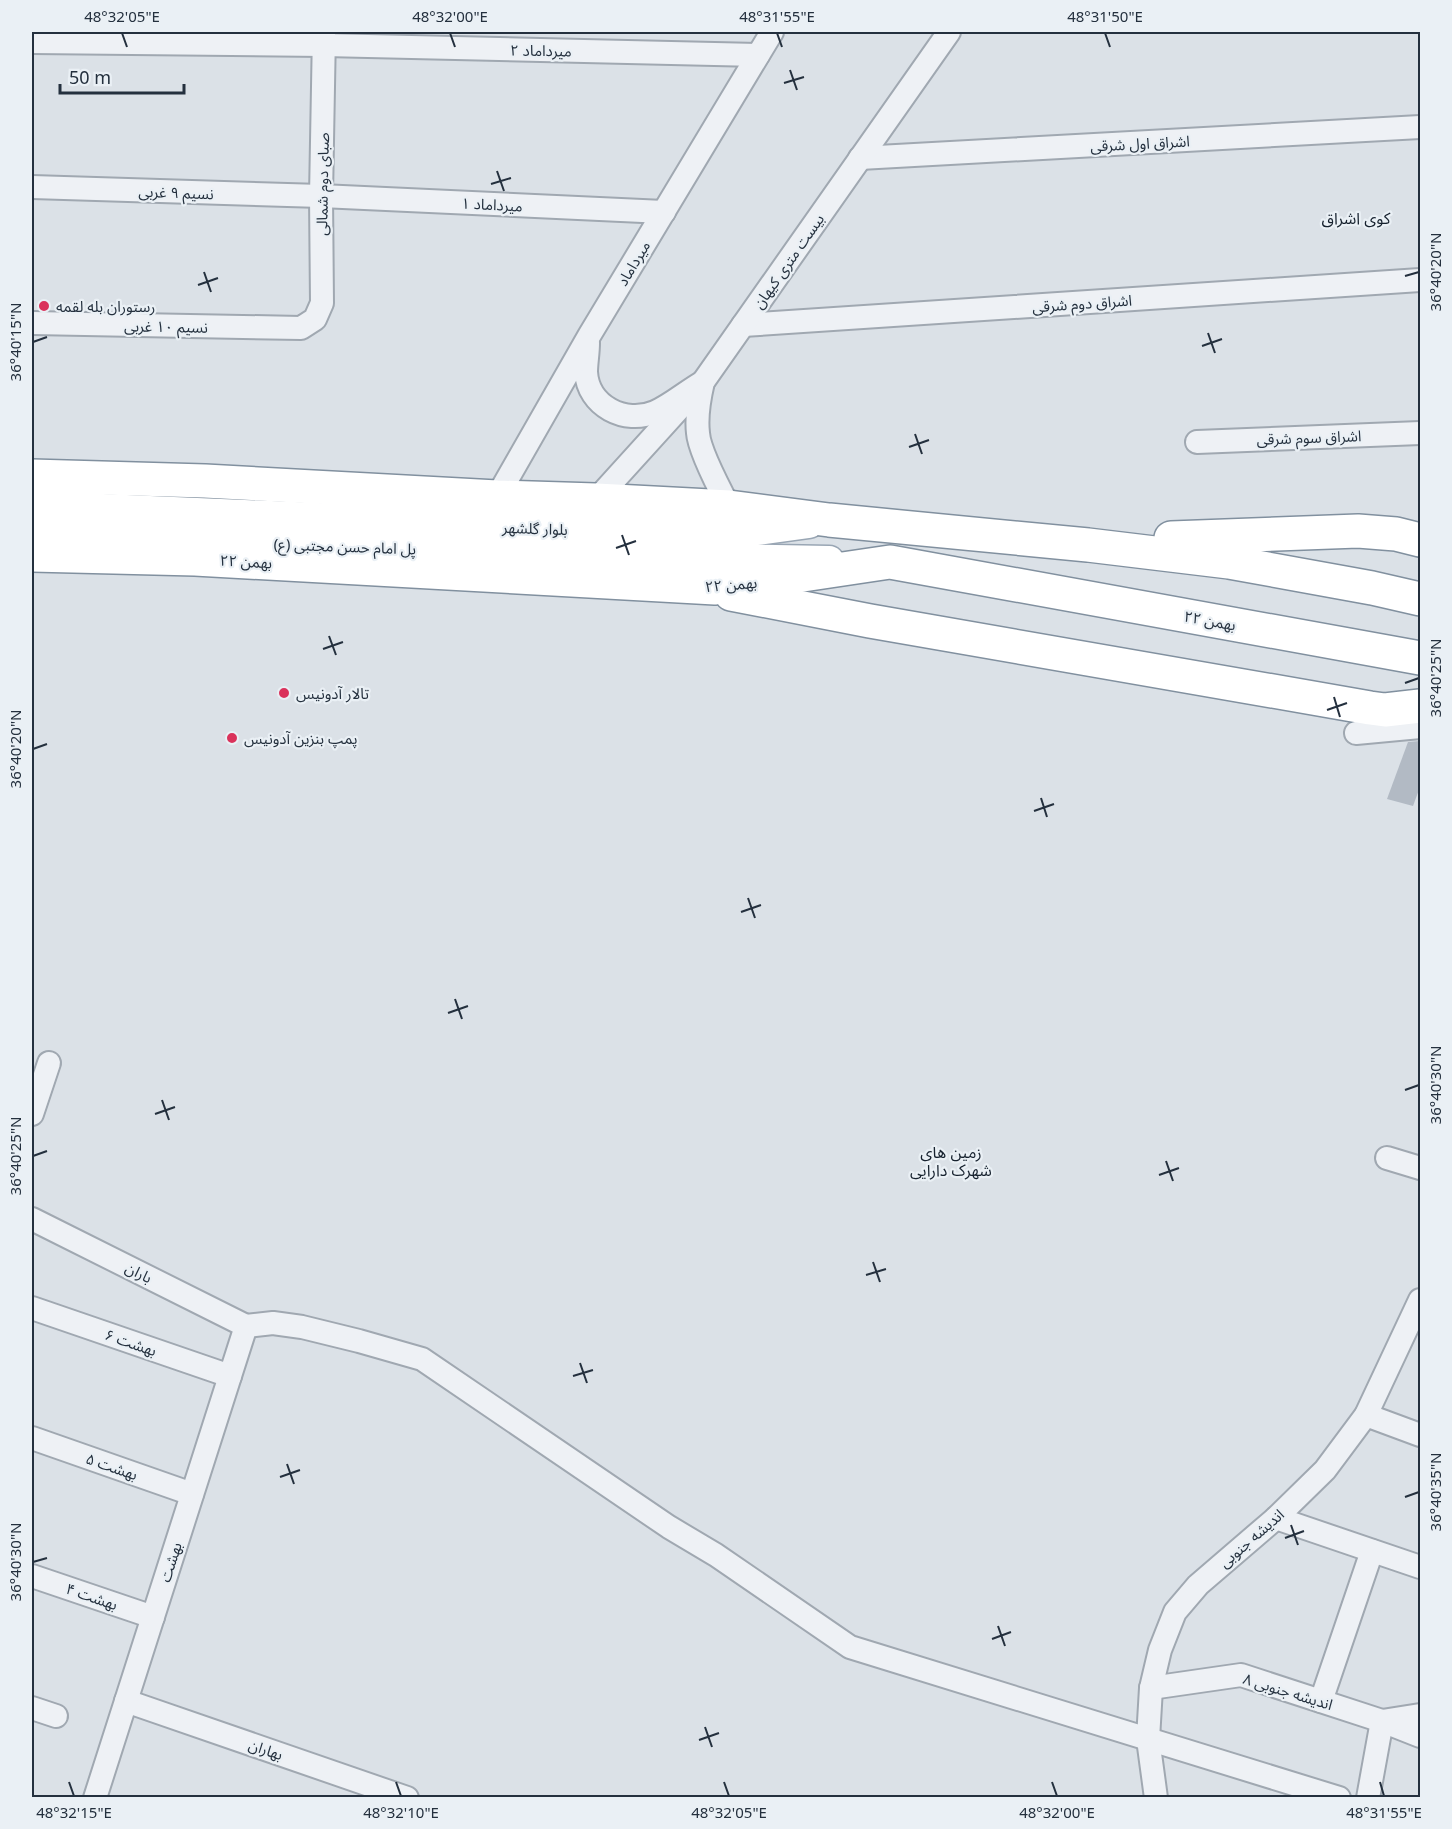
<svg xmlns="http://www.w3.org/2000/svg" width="1452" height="1829" viewBox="0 0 1452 1829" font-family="'Noto Sans','Noto Sans Arabic',sans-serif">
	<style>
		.building { fill: #b2bac4 }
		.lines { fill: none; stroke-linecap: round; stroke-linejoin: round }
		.minor-casing { stroke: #a0a8b1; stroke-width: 26 }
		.major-casing { stroke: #99a6b4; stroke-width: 33 }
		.highway-casing { stroke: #81909f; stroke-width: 36 }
		.minor { stroke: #eef1f5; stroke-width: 22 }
		.major { stroke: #fff; stroke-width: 30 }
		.highway { stroke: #fff; stroke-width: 33 }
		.ticks { fill: none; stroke: #24303e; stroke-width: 2 }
		.poi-dot { fill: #da325b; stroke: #eaf0f5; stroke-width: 2 }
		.labels { text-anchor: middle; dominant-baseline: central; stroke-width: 4.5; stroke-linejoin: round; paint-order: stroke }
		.street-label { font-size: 15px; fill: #24303e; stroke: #eaf0f5 }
		.poi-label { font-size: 15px; fill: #24303e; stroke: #eaf0f5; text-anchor: start }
		.neighbourhood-label { font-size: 16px; fill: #16212e; stroke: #eaf0f5 }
		.neatline { fill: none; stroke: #24303e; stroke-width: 2 }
		.ticks-label { font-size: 15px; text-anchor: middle; fill: #24303e }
	</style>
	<rect width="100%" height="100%" fill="#dbe1e7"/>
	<path class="building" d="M1420,741v46l-7,19 -26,-7 21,-57z"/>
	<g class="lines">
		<defs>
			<g id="minor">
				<path d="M32,42l292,3 434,10"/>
				<path d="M860,158l560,-31"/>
				<path d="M32,187l289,9 343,16"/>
				<path d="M32,323l269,5 14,-9 7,-16 -1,-107 3,-164"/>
				<path d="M743,325l677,-45"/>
				<path d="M588,343c0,10 -2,20 -2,29 2,34 39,53 69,40 16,-7 32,-21 48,-30"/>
				<path d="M1197,442l223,-9"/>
				<path d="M497,497l92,-161 183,-304"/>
				<path d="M596,500l88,-97"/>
				<path d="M729,507c-9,-17 -30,-57 -31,-74 -2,-17 1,-34 5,-51l246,-350"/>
				<path d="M1356,733l64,-6"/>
				<path d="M32,1114l17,-51"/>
				<path d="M1387,1158l33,10"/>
				<path d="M32,1219l214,107"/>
				<path d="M32,1308l198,68"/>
				<path d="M246,1326l27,-3 29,4 57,14 63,18 247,168 47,28 134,92 489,151"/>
				<path d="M1366,1415l54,20"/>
				<path d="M32,1438l160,56"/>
				<path d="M1276,1518l144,49"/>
				<path d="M32,1576l121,41"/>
				<path d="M1151,1688l90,-13 141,46 38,15"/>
				<path d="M126,1701l281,97"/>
				<path d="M1321,1701l51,-150"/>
				<path d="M32,1708l24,8"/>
				<path d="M95,1798l151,-472"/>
				<path d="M1156,1798l-8,-59 3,-51 9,-38 15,-38 23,-27 78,-67 49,-48 41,-55 54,-115"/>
				<path d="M1368,1798l14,-77 38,-6"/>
			</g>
			<g id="major">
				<path d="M32,506l687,29 90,-12"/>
				<path d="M32,534l626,24 171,3"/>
			</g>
			<g id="highway">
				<path d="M32,476l173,5 292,16 99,3 133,7 100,13 259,25 141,17 143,26 48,11"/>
				<path d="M1171,538l187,-7 38,3 24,6"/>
				<path d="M32,555l163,4 520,29 175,-26 530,96"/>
				<path d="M731,594l139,27 500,87 15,2 35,-4"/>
			</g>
		</defs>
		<use href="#minor" class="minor-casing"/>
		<use href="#major" class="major-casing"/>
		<use href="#highway" class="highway-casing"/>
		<use href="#minor" class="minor"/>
		<use href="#major" class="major"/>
		<use href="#highway" class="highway"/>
	</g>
	<path class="ticks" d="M122,33l5,14M450,33l5,14M777,33l5,14M1105,33l5,14M790,70l7,20M784,83l20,-6M497,171l7,20M491,184l20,-6M204,272l7,20M1405,276l14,-4M198,285l20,-7M1208,333l7,20M33,342l14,-5M1202,346l20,-7M915,434l7,20M909,447l20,-7M622,535l7,20M616,548l20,-7M329,636l7,19M323,649l20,-7M1405,683l14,-5M1334,697l6,20M1327,710l20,-7M33,749l14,-5M1041,798l6,19M1034,811l20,-7M748,898l7,20M741,912l20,-7M455,999l7,20M448,1013l20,-7M1405,1090l14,-5M162,1100l7,20M155,1114l20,-7M33,1156l14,-5M1166,1161l7,20M1159,1175l20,-7M873,1262l7,20M866,1275l20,-6M580,1363l7,20M573,1376l20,-6M287,1464l7,20M280,1477l20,-7M1405,1497l14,-5M1291,1525l7,20M1285,1538l19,-7M33,1562l14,-4M998,1626l7,20M992,1639l19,-7M705,1727l7,20M699,1740l20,-7M69,1782l5,14M396,1782l5,14M724,1782l5,14M1052,1782l5,14M1380,1782l4,14"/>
	<g class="poi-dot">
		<circle cx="44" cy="306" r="6"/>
		<circle cx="284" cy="693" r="6"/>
		<circle cx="232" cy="738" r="6"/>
	</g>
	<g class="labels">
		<g class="street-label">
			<text transform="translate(541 50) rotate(1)">میرداماد ۲</text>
			<text transform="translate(1140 143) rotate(-3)">اشراق اول شرقی</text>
			<text transform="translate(322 184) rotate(-89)">صبای دوم شمالی</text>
			<text transform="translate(176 192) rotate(2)">نسیم ۹ غربی</text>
			<text transform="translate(492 204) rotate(3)">میرداماد ۱</text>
			<text transform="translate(788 261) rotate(-55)">بیست متری کیهان</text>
			<text transform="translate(633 263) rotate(-59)">میرداماد</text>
			<text transform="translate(1082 303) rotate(-4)">اشراق دوم شرقی</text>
			<text transform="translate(166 326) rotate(1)">نسیم ۱۰ غربی</text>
			<text transform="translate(1309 437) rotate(-2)">اشراق سوم شرقی</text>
			<text transform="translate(535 528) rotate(2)">بلوار گلشهر</text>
			<text transform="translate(345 546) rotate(2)">پل امام حسن مجتبی (ع)</text>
			<text transform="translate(246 561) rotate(3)">۲۲ بهمن</text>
			<text transform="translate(731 584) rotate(-5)">۲۲ بهمن</text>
			<text transform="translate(1210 620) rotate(10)">۲۲ بهمن</text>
			<text transform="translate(139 1272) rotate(27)">باران</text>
			<text transform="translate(131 1342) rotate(19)">بهشت ۶</text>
			<text transform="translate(112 1466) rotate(19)">بهشت ۵</text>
			<text transform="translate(1251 1538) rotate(-41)">اندیشه جنوبی</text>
			<text transform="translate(170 1562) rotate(-72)">بهشت</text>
			<text transform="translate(92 1596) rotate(19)">بهشت ۴</text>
			<text transform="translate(1288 1691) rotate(17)">اندیشه جنوبی ۸</text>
			<text transform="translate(266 1749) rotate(19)">بهاران</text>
		</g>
		<g class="poi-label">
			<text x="56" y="306">رستوران بله لقمه</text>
			<text x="296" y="693">تالار آدونیس</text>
			<text x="244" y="738">پمپ بنزین آدونیس</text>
		</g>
		<g class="neighbourhood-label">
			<text x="1356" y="218">کوی اشراق</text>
			<text x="951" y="1152">زمین های<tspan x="951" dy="18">شهرک دارایی</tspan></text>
		</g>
	</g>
	<rect width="1452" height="1829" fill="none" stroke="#eaf0f5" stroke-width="66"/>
	<path d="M60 84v9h124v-9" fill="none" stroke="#24303e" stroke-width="3"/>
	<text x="69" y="84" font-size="18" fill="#24303e" stroke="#eaf0f5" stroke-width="4.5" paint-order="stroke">50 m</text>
	<rect x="33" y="33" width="1386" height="1763" class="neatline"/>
	<g class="ticks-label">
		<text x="122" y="22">48°32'05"E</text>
		<text x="450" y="22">48°32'00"E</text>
		<text x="777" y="22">48°31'55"E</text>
		<text x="1105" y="22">48°31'50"E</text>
		<text transform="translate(1436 272) rotate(-90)" y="5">36°40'20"N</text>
		<text transform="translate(16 342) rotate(-90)" y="5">36°40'15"N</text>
		<text transform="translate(1436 678) rotate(-90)" y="5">36°40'25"N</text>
		<text transform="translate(16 749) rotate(-90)" y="5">36°40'20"N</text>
		<text transform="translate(1436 1085) rotate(-90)" y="5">36°40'30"N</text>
		<text transform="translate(16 1156) rotate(-90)" y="5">36°40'25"N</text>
		<text transform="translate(1436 1492) rotate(-90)" y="5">36°40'35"N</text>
		<text transform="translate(16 1562) rotate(-90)" y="5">36°40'30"N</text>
		<text x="74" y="1818">48°32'15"E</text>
		<text x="401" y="1818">48°32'10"E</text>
		<text x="729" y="1818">48°32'05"E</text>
		<text x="1057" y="1818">48°32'00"E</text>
		<text x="1384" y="1818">48°31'55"E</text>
	</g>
</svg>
